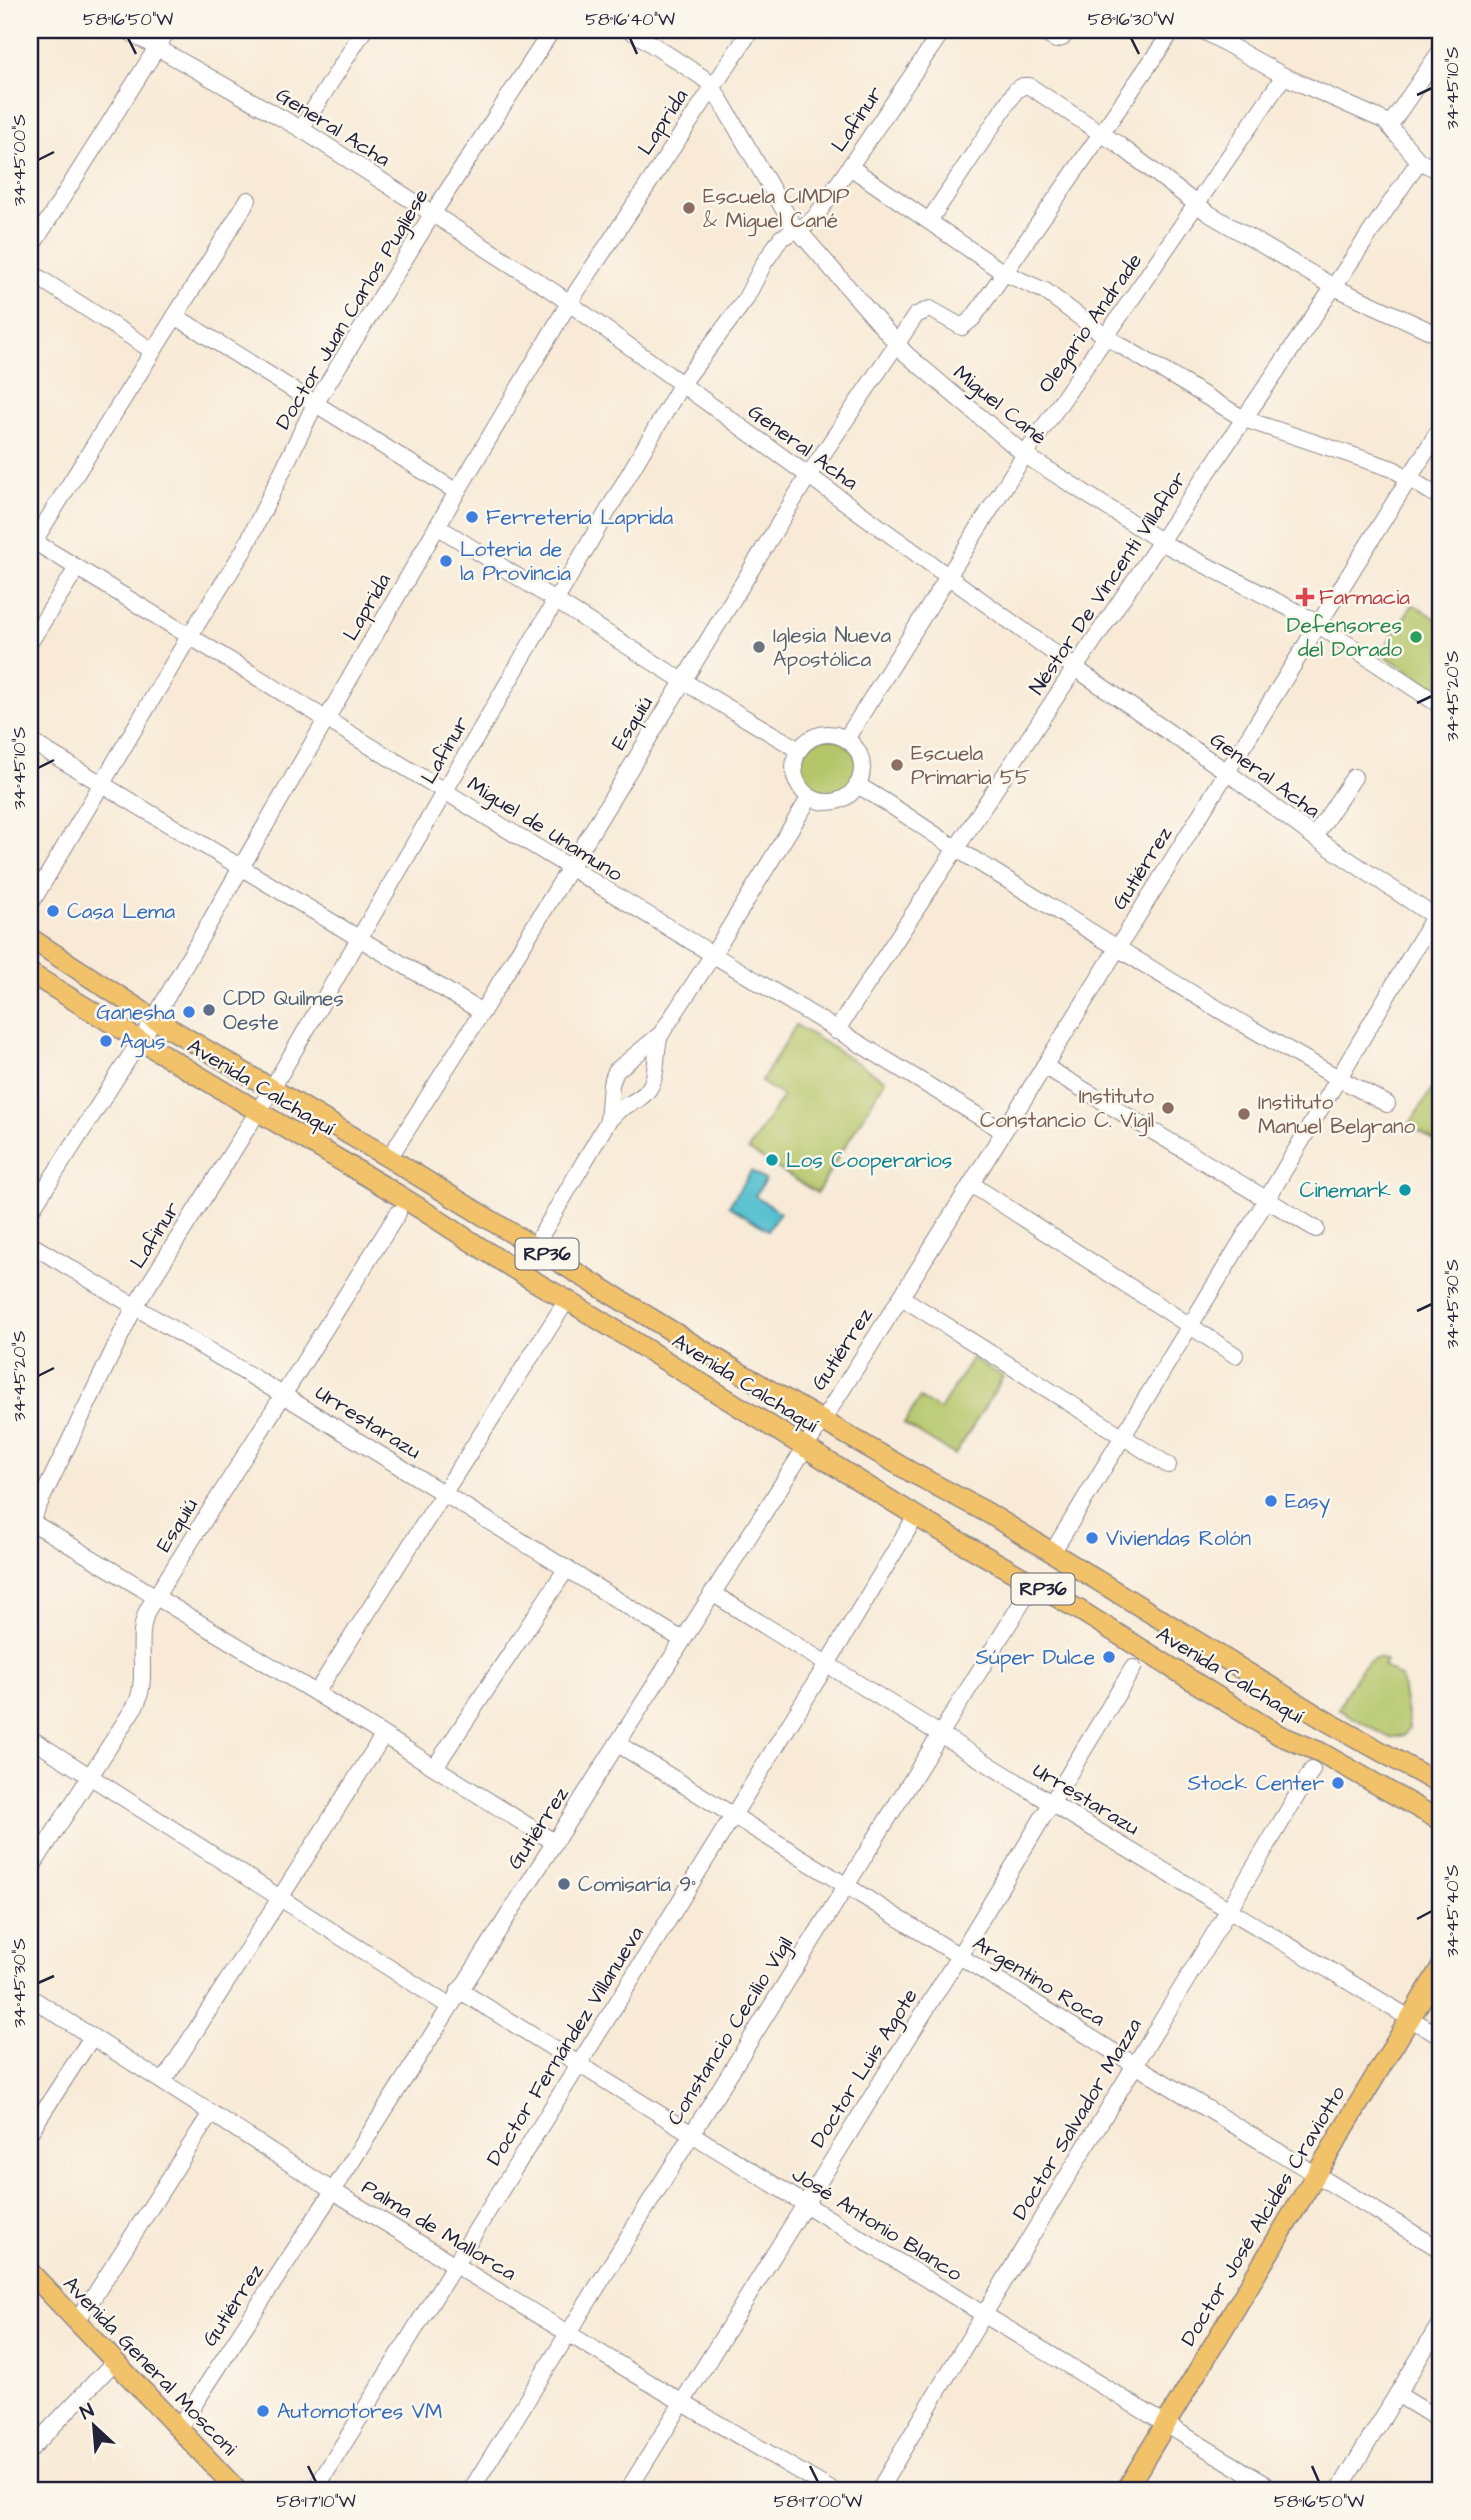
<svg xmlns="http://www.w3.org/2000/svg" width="1471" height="2520" viewBox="0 0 1471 2520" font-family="'Architects Daughter',sans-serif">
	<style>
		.green { fill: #b5c66a; stroke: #6c7452; stroke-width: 2 }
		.water { fill: #54bfcf; stroke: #3b7085; stroke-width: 2 }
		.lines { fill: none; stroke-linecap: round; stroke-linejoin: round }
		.minor-casing { stroke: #8d8689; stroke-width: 18 }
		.major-casing { stroke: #8d8689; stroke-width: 22 }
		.minor { stroke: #fff; stroke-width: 16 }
		.major { stroke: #f2c26a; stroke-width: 19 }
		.ticks { fill: none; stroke: #22223b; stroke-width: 2.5 }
		.education-dot { fill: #8d6e63; stroke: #fbf7ec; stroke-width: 2.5 }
		.shop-dot { fill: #3f7fe0; stroke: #fbf7ec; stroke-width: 2.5 }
		.health-dot { fill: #e0444e; stroke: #fbf7ec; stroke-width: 2.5 }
		.leisure-dot { fill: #2e9e5b; stroke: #fbf7ec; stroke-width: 2.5 }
		.worship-dot { fill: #6b7280; stroke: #fbf7ec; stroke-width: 2.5 }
		.service-dot { fill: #5c6f8a; stroke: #fbf7ec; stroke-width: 2.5 }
		.culture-dot { fill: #0f9aa8; stroke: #fbf7ec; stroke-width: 2.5 }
		.labels { text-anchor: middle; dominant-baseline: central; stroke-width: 5; stroke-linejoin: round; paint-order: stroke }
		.shield { fill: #fbf7ec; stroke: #636270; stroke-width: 2 }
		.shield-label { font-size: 19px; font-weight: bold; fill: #22223b }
		.street-label { font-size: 21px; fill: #22223b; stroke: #fbf7ec }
		.education-label { font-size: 21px; fill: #785e54; stroke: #fbf7ec; text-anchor: start }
		.shop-label { font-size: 21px; fill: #366cbe; stroke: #fbf7ec; text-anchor: start }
		.health-label { font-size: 21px; fill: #be3a42; stroke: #fbf7ec; text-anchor: start }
		.leisure-label { font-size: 21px; fill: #27864d; stroke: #fbf7ec; text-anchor: end }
		.worship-label { font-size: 21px; fill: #5b616d; stroke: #fbf7ec; text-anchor: start }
		.service-label { font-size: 21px; fill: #4e5e75; stroke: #fbf7ec; text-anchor: start }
		.culture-label { font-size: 21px; fill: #0d838f; stroke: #fbf7ec; text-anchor: start }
		.neatline { fill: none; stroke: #22223b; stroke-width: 2.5 }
		.ticks-label { font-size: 18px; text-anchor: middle; fill: #22223b }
	</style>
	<rect width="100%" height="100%" fill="#fbf7ec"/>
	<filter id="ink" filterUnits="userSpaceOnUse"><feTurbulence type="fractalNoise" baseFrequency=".0143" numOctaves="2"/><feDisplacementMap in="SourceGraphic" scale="14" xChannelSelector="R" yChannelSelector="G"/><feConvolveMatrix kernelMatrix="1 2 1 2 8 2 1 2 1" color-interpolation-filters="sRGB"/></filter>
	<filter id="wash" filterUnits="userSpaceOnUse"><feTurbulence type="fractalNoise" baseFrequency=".00686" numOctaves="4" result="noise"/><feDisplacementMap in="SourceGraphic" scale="28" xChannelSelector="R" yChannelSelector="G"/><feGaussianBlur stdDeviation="1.57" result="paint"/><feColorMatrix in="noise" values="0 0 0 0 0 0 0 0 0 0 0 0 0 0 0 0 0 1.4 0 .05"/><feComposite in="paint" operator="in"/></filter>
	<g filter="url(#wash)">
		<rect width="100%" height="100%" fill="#f8ead7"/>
		<g class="green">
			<path d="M1413,604l28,18v70l-60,-39z"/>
			<circle cx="828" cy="767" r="29"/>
			<path d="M796,1025l89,55 -68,113 -69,-43 35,-54 -22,-14z"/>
			<path d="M1441,1075v70l-32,-20z"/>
			<path d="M972,1358l31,19 -48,78 -51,-31 16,-26 20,12z"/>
			<path d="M1378,1657l8,3 -3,6 18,11 8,51 -5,7 -14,3 -52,-29c10,-17 20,-46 40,-52z"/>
		</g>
		<path class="water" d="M751,1171l14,9 -10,16 25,16 -12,18 -39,-24z"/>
	</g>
	<g filter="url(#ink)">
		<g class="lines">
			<defs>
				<g id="minor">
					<path d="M126,30l175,99 253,163 521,376 152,104 87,65 127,84"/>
					<path d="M630,30l72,47 10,9 79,136 115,132 119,101 145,92 135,69 136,90"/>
					<path d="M1038,30l18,10 6,-2 7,-8"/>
					<path d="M1202,30l82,46 101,45 34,40 22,11"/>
					<path d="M1390,125l51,-75"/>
					<path d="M301,129l63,-99"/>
					<path d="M850,167l154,106 41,18 60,45 139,83 149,50 48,29"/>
					<path d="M929,221l87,-131 7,-4h6l90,59 89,68 126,74 107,49"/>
					<path d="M30,249l138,-219"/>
					<path d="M30,272l123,79"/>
					<path d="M175,316l282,176"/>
					<path d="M437,526l246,155 116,69"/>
					<path d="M30,539l973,592"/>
					<path d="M34,541l214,-341"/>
					<path d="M30,642l47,-74"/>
					<circle cx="828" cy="768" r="34"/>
					<path d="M846,739l172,-274 266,-389"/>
					<path d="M30,741l452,271"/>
					<path d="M857,785c38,21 72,47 108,69 139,85 277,174 422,250"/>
					<path d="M1314,837l40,-60"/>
					<path d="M30,905l160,-270 54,-85 71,-146 118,-191 119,-183"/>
					<path d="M836,1031l239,-363 344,-507"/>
					<path d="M1044,1066l272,163"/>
					<path d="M608,1121l3,-37 5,-13 45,-37 51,-78 98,-159"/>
					<path d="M389,1158l93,-146 326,-536 108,-161 14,-6 32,18 11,-9 200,-288"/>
					<path d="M971,1184l264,171"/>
					<path d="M30,1212l124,-193 303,-527 112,-189 182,-273"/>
					<path d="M30,1244l253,151 398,244"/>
					<path d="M535,1246l73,-125c4,-4 8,-9 12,-12 10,-6 21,-9 28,-19 11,-14 6,-38 12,-54"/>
					<path d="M901,1297l267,168"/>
					<path d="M30,1521l286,172 238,149"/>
					<path d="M30,1523l104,-215 133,-211 414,-712 64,-85 19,-37 17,-25 28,-15 7,-7 127,-186"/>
					<path d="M1052,1553l215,-354 174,-294"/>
					<path d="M712,1593l339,210 390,234"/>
					<path d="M316,1693l251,-393"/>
					<path d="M30,1738l419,268"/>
					<path d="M618,1744l517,321 306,185"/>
					<path d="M435,1767l132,-199"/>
					<path d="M30,1870l107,-167c12,-30 -3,-65 11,-94l250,-396"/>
					<path d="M459,1990l524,324 292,176"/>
					<path d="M30,1997l303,194 350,212 148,87"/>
					<path d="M163,2082l220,-346"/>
					<path d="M30,2132l62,-95"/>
					<path d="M75,2320l14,-16 122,-191"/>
					<path d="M1397,2394l44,27"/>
					<path d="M178,2429l155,-238 568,-894 540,-870"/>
					<path d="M30,2450l85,-89"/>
					<path d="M315,2490l512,-826 89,-148"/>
					<path d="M471,2490l555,-894"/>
					<path d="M628,2490l331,-534 174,-288"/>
					<path d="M879,2490c142,-241 291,-479 433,-720"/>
					<path d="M1339,2490l102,-168"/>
				</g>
				<g id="major">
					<path d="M30,938l124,81 235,139 348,213 174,101 77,41 335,206 118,66"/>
					<path d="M30,973c122,76 246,149 370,223 56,34 109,73 167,104l362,224 152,87 198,124 41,17 121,69"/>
					<path d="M30,2272l207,218"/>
					<path d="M1126,2490l315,-523"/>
				</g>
			</defs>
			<use href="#minor" class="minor-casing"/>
			<use href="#major" class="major-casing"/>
			<use href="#minor" class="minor"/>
			<use href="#major" class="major"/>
		</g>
	</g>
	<path class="ticks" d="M128,38l8,16M630,38l7,16M1131,38l8,16M1417,95l15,-7M38,160l16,-8M1417,703l15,-7M38,768l16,-8M1417,1311l15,-7M38,1376l16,-8M1417,1919l15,-8M38,1983l16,-7M308,2466l8,16M810,2466l8,16M1312,2466l7,16"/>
	<g class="education-dot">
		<circle cx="689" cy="208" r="7"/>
		<circle cx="897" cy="765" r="7"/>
		<circle cx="1168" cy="1108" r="7"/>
		<circle cx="1244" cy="1114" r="7"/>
	</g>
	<g class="shop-dot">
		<circle cx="472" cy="517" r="7"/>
		<circle cx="446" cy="561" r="7"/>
		<circle cx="53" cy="911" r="7"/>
		<circle cx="189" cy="1012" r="7"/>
		<circle cx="106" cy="1041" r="7"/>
		<circle cx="1271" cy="1501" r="7"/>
		<circle cx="1092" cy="1538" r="7"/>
		<circle cx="1109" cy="1657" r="7"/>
		<circle cx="1338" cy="1783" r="7"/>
		<circle cx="263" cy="2411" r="7"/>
	</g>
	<path class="health-dot" d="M1301.5 586.5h7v7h7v7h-7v7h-7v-7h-7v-7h7z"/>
	<circle class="leisure-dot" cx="1416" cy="637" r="7"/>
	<circle class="worship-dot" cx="759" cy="647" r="7"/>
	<g class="service-dot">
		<circle cx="209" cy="1010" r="7"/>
		<circle cx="564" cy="1884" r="7"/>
	</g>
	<g class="culture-dot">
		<circle cx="772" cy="1160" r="7"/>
		<circle cx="1405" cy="1190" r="7"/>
	</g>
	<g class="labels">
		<g class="shield">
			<rect x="515.5" y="1238.5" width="63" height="31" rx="5"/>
			<rect x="1011.5" y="1573.5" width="63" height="31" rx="5"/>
		</g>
		<g class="shield-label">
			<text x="547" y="1254">RP36</text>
			<text x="1043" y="1589">RP36</text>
		</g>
		<g class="street-label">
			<text transform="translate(857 119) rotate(-56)">Lafinur</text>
			<text transform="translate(663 122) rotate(-57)">Laprida</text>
			<text transform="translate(333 127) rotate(32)">General Acha</text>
			<text transform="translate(352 309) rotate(-59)">Doctor Juan Carlos Pugliese</text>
			<text transform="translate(1090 323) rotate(-55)">Olegario Andrade</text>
			<text transform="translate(1000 405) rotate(39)">Miguel Cané</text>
			<text transform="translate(803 447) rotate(36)">General Acha</text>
			<text transform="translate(1108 583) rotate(-56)">Néstor De Vincenti Villaflor</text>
			<text transform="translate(367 607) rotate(-60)">Laprida</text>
			<text transform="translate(632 723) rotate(-58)">Esquiú</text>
			<text transform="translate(445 750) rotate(-60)">Lafinur</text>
			<text transform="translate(1265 775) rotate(36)">General Acha</text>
			<text transform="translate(545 829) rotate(32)">Miguel de Unamuno</text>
			<text transform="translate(1142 868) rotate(-58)">Gutiérrez</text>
			<text transform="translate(261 1087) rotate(31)">Avenida Calchaquí</text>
			<text transform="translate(155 1235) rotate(-58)">Lafinur</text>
			<text transform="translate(842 1349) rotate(-57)">Gutiérrez</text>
			<text transform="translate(745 1383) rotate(32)">Avenida Calchaquí</text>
			<text transform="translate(368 1422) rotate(32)">Urrestarazu</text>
			<text transform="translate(177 1525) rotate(-58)">Esquiú</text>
			<text transform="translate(1230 1675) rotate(31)">Avenida Calchaquí</text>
			<text transform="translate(1086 1799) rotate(31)">Urrestarazu</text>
			<text transform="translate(538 1828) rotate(-57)">Gutiérrez</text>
			<text transform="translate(1039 1981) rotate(32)">Argentino Roca</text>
			<text transform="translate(730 2031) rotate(-58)">Constancio Cecilio Vigil</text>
			<text transform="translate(565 2046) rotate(-58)">Doctor Fernández Villanueva</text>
			<text transform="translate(864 2068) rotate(-58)">Doctor Luis Agote</text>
			<text transform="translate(1077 2119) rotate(-59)">Doctor Salvador Mazza</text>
			<text transform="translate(1263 2216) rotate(-59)">Doctor José Alcides Craviotto</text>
			<text transform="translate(877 2224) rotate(32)">José Antonio Blanco</text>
			<text transform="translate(439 2230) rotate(31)">Palma de Mallorca</text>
			<text transform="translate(233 2305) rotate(-57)">Gutiérrez</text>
			<text transform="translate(150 2366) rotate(46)">Avenida General Mosconi</text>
		</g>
		<g class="education-label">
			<text x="703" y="196">Escuela CIMDIP<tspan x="703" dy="24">&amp; Miguel Cané</tspan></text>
			<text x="911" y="753">Escuela<tspan x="911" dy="24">Primaria 55</tspan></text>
			<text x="1154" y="1096" text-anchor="end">Instituto<tspan x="1154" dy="24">Constancio C. Vigil</tspan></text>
			<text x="1258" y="1102">Instituto<tspan x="1258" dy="24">Manuel Belgrano</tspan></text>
		</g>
		<g class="shop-label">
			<text x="486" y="517">Ferretería Laprida</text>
			<text x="460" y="549">Loteria de<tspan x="460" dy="24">la Provincia</tspan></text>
			<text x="67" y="911">Casa Lema</text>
			<text x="175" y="1012" text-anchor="end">Ganesha</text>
			<text x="120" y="1041">Agus</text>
			<text x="1285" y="1501">Easy</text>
			<text x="1106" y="1538">Viviendas Rolón</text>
			<text x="1095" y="1657" text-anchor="end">Súper Dulce</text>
			<text x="1324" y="1783" text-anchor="end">Stock Center</text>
			<text x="277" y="2411">Automotores VM</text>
		</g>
		<g class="health-label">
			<text x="1319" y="597">Farmacia</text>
		</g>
		<g class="leisure-label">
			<text x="1402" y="625">Defensores<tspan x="1402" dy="24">del Dorado</tspan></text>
		</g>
		<g class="worship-label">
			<text x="773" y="635">Iglesia Nueva<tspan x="773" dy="24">Apostólica</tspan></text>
		</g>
		<g class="service-label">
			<text x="223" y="998">CDD Quilmes<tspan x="223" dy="24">Oeste</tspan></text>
			<text x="578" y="1884">Comisaría 9°</text>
		</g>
		<g class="culture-label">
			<text x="786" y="1160">Los Cooperarios</text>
			<text x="1391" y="1190" text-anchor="end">Cinemark</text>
		</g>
	</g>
	<rect width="1471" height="2520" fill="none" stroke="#fbf7ec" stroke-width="77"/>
	<g transform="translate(94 2426) rotate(334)" stroke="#fbf7ec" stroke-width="5" paint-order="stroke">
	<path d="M0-5L12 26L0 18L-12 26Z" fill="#22223b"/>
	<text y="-10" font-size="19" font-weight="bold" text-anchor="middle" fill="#22223b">N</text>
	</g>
	<rect x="38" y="38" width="1394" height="2444" class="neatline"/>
	<g class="ticks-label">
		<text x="128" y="25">58°16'50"W</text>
		<text x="630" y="25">58°16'40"W</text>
		<text x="1131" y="25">58°16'30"W</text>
		<text transform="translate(1452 88) rotate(-90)" y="6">34°45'10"S</text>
		<text transform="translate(19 160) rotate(-90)" y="6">34°45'00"S</text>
		<text transform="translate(1452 696) rotate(-90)" y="6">34°45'20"S</text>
		<text transform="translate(19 768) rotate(-90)" y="6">34°45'10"S</text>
		<text transform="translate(1452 1304) rotate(-90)" y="6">34°45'30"S</text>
		<text transform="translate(19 1376) rotate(-90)" y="6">34°45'20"S</text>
		<text transform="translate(1452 1911) rotate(-90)" y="6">34°45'40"S</text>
		<text transform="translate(19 1983) rotate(-90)" y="6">34°45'30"S</text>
		<text x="316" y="2507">58°17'10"W</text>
		<text x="818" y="2507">58°17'00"W</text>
		<text x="1319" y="2507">58°16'50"W</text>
	</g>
</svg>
